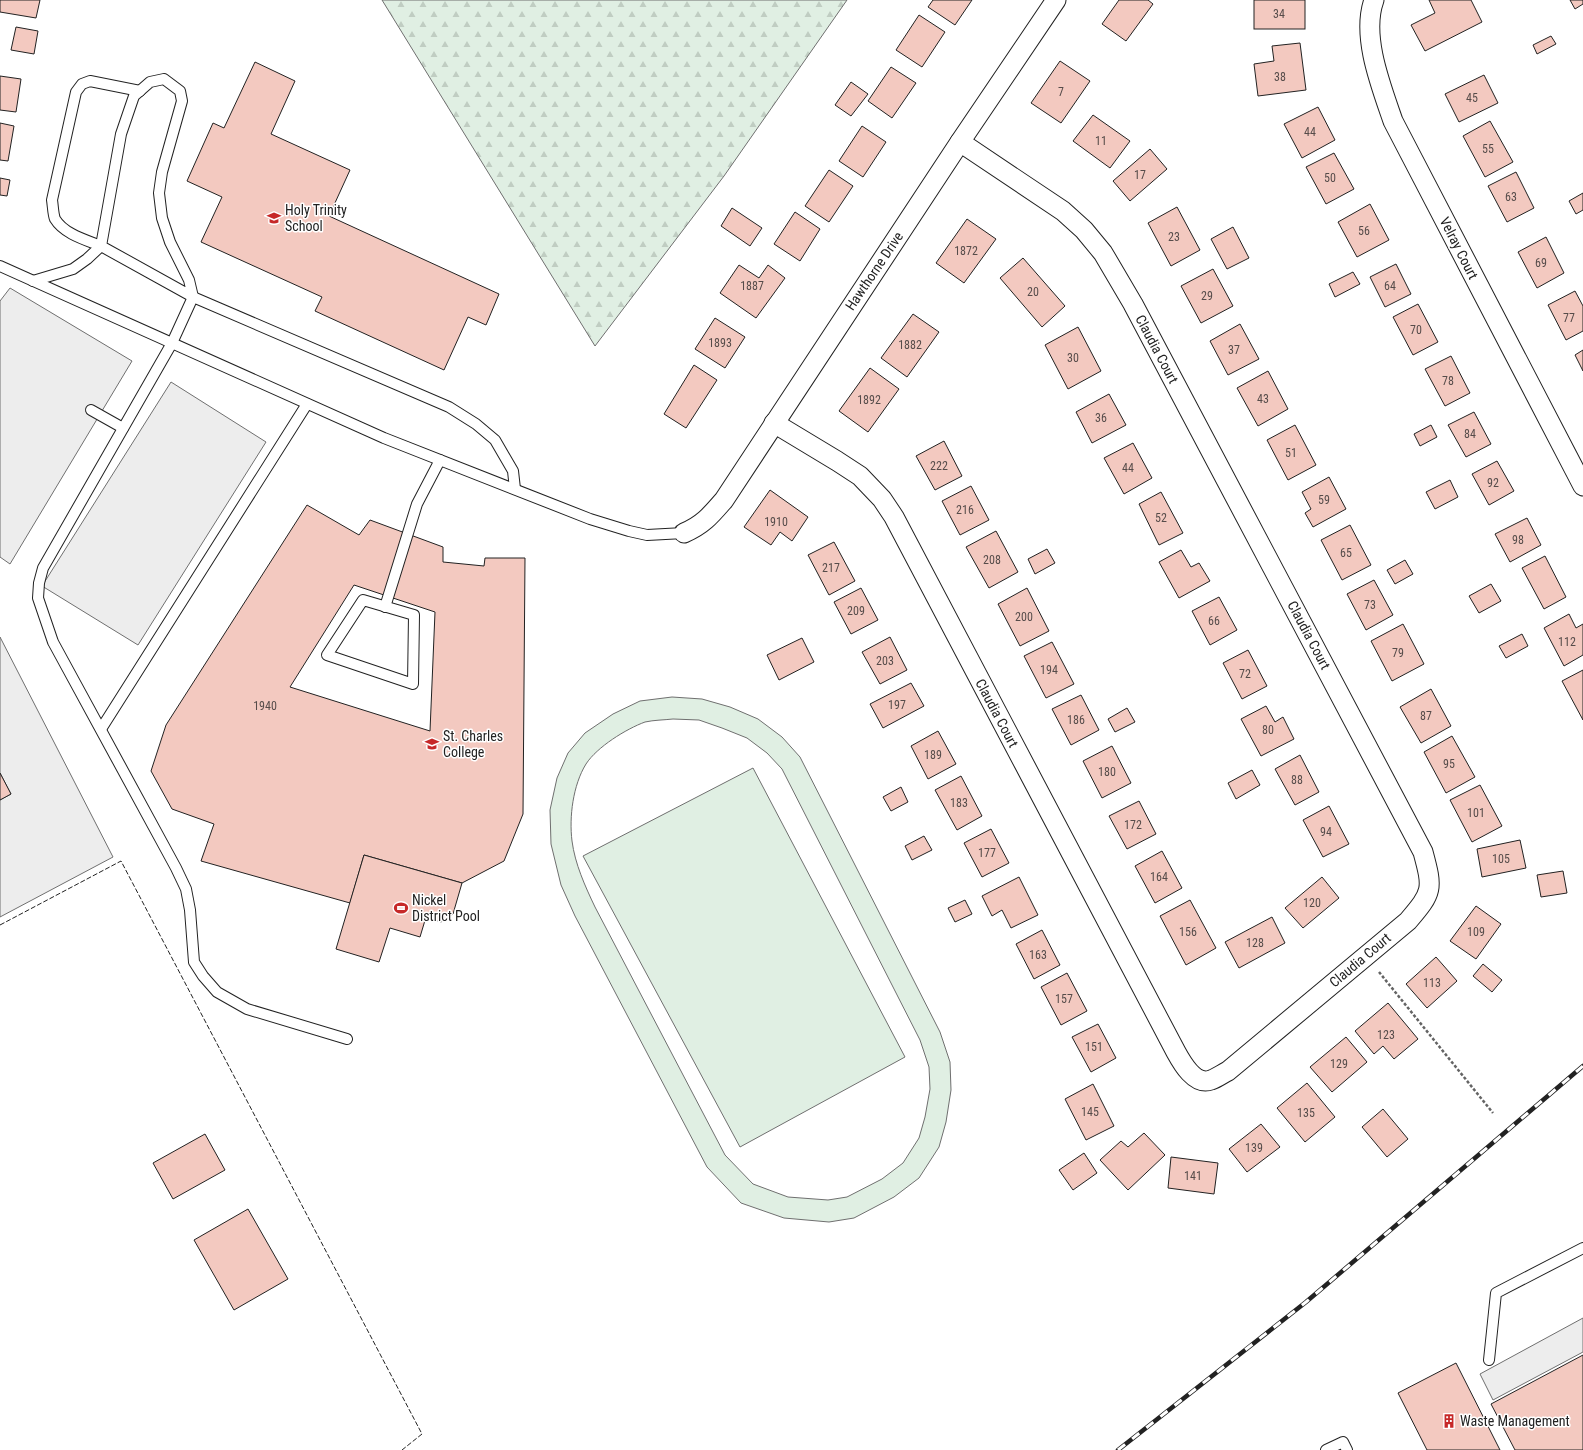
<svg xmlns="http://www.w3.org/2000/svg" width="1583" height="1450" viewBox="0 0 1583 1450" font-family="'Roboto Condensed',sans-serif">
	<style>
		.forest { fill: url(#forest-firs); stroke: #6f6f6f }
		.garden { fill: #e0efe3; stroke: #6f6f6f; fill-rule: evenodd }
		.parking { fill: #ededed; stroke: #6f6f6f }
		.building { fill: #f3c9c0; stroke: #222; fill-rule: evenodd }
		.lines { fill: none; stroke-linecap: round; stroke-linejoin: round }
		.lane-casing { stroke: #222; stroke-width: 12 }
		.street-casing { stroke: #222; stroke-width: 21 }
		.path { stroke: #646464; stroke-width: 2.5; stroke-dasharray: 3 2; stroke-linecap: butt }
		.lane { stroke: #fff; stroke-width: 10 }
		.street { stroke: #fff; stroke-width: 19 }
		.rail-casing { stroke: #222; stroke-width: 4.5 }
		.rail { stroke: #fff; stroke-width: 3; stroke-dasharray: 9; stroke-linecap: butt }
		.fence { stroke: #222; stroke-width: 1; stroke-dasharray: 5 2; stroke-linecap: butt }
		.labels { text-anchor: middle; dominant-baseline: central; stroke-width: 3; stroke-linejoin: round; paint-order: stroke }
		.number-label { font-size: 12px; fill: #564c4a }
		.poi-label { font-size: 14px; fill: #222; stroke: #fff; text-anchor: start }
		.street-label { font-size: 14px; fill: #222; stroke: #fff }
	</style>
	<defs>
		<pattern id="forest-firs" width="22" height="20" patternUnits="userSpaceOnUse"><rect width="22" height="20" fill="#e0efe3"/><path d="M5 1l3.5 6h-7zM16 11l3.5 6h-7z" fill="#c0cdc2"/></pattern>
	</defs>
	<rect width="100%" height="100%" fill="#fff"/>
	<path class="forest" d="M382,0h465l-123,176 -129,170z"/>
	<g class="garden">
		<path d="M672,697l30,2 28,8 28,12 24,18 18,20 140,275 10,30 1,28 -5,32 -7,25 -20,31 -25,19 -40,21 -25,4 -45,-4 -43,-15 -34,-36 -132,-251 -14,-31 -10,-41 -1,-34 7,-32 11,-25 17,-20 28,-19 27,-13zM673,719l26,1 23,8 25,10 20,15 15,16 138,271 9,27 1,22 -5,28 -6,21 -16,25 -21,16 -35,18 -19,3 -40,-3 -35,-13 -28,-29 -130,-248c-10,-21 -20,-43 -23,-66 -3,-24 1,-56 14,-77 11,-17 40,-35 59,-42 9,-2 19,-2 28,-3z"/>
		<path d="M753,768l152,289 -165,90 -157,-291z"/>
	</g>
	<g class="parking">
		<path d="M10,288l122,73 -122,203 -10,-7v-256z"/>
		<path d="M171,382l95,60 -128,203 -96,-59z"/>
		<path d="M0,637l113,220 -113,60v-117l11,-6 -11,-21z"/>
		<path d="M1583,1318v34l-90,48 -13,-26z"/>
	</g>
	<g class="building">
		<path d="M0,0h40l-4,18 -36,-6z"/>
		<path d="M933,0h39l-17,25 -27,-18z"/>
		<path d="M1119,0h29l5,4 -27,37 -24,-17z"/>
		<rect x="1254" y="0" width="51" height="29"/>
		<path d="M1429,0h42l11,22 -57,29 -14,-26 24,-12z"/>
		<path d="M1570,0h13v4l-8,5z"/>
		<path d="M919,15l26,17 -23,35 -26,-17z"/>
		<path d="M16,27l22,4 -4,23 -23,-4z"/>
		<path d="M1551,36l5,8 -19,10 -4,-9z"/>
		<path d="M1300,43l6,47 -48,6 -4,-32 20,-3 -2,-15z"/>
		<path d="M1060,61l30,20 -29,42 -30,-20z"/>
		<path d="M255,62l40,19 -24,53 79,36 -21,46 170,78 -13,31 -18,-8 -24,53 -129,-59 7,-14 -121,-55 21,-45 -35,-16 26,-58 11,5z"/>
		<path d="M891,67l25,16 -24,35 -24,-17z"/>
		<path d="M1484,75l14,28 -39,19 -14,-28z"/>
		<path d="M0,76l21,3 -5,33 -16,-2z"/>
		<path d="M851,82l17,12 -17,22 -16,-11z"/>
		<path d="M1318,107l17,33 -33,18 -18,-34z"/>
		<path d="M1093,115l37,26 -20,27 -37,-27z"/>
		<path d="M1490,121l23,41 -28,15 -22,-41z"/>
		<path d="M0,123l14,3 -6,35 -8,-1z"/>
		<path d="M862,126l24,16 -23,35 -24,-16z"/>
		<path d="M1150,149l17,20 -37,32 -17,-20z"/>
		<path d="M1334,153l20,36 -28,15 -20,-37z"/>
		<path d="M829,170l24,16 -24,36 -24,-16z"/>
		<path d="M1516,172l18,36 -27,14 -19,-36z"/>
		<path d="M0,178l10,2 -3,16 -7,-1z"/>
		<path d="M1583,193v17l-7,4 -7,-13z"/>
		<path d="M1370,204l19,36 -32,17 -19,-35z"/>
		<path d="M1177,207l23,43 -29,16 -23,-43z"/>
		<path d="M732,208l30,20 -12,18 -29,-20z"/>
		<path d="M795,212l25,17 -20,32 -26,-17z"/>
		<path d="M967,219l29,20 -32,44 -28,-20z"/>
		<path d="M1233,227l16,31 -22,11 -16,-30z"/>
		<path d="M1546,237l18,36 -27,15 -19,-36z"/>
		<path d="M1023,258l42,48 -23,21 -42,-49z"/>
		<path d="M1396,264l15,30 -26,13 -15,-30z"/>
		<path d="M739,265l20,13 9,-13 17,13 -29,40 -36,-25z"/>
		<path d="M1213,269l20,37 -32,17 -20,-37z"/>
		<path d="M1353,272l7,12 -25,13 -6,-13z"/>
		<path d="M1575,291l8,15v25l-17,9 -18,-35z"/>
		<path d="M1418,304l20,38 -25,13 -20,-38z"/>
		<path d="M913,314l26,18 -32,45 -26,-19z"/>
		<path d="M715,318l30,19 -20,31 -30,-19z"/>
		<path d="M1240,324l19,35 -31,16 -18,-34z"/>
		<path d="M1078,327l23,44 -33,18 -23,-44z"/>
		<path d="M1583,350v21l-8,-16z"/>
		<path d="M1451,356l19,37 -25,13 -20,-37z"/>
		<path d="M694,365l23,15 -31,48 -22,-14z"/>
		<path d="M870,368l29,21 -31,43 -29,-21z"/>
		<path d="M1268,371l20,38 -30,17 -21,-38z"/>
		<path d="M1109,394l17,31 -34,18 -16,-31z"/>
		<path d="M1474,412l17,32 -25,13 -18,-32z"/>
		<path d="M1295,425l21,40 -28,15 -21,-40z"/>
		<path d="M1431,425l6,12 -17,9 -6,-12z"/>
		<path d="M944,441l18,35 -27,14 -19,-34z"/>
		<path d="M1133,443l19,35 -28,16 -20,-36z"/>
		<path d="M1497,461l17,30 -25,14 -17,-31z"/>
		<path d="M1329,477l17,32 -33,18 -8,-14 6,-4 -9,-17z"/>
		<path d="M1450,480l8,17 -23,12 -9,-17z"/>
		<path d="M971,486l18,34 -29,15 -18,-34z"/>
		<path d="M770,490l38,27 -16,24 -12,-9 -9,13 -27,-18z"/>
		<path d="M1161,492l22,41 -24,12 -20,-41z"/>
		<path d="M307,505l52,30 11,-15 73,27v15l41,4 1,-8h40l-2,256 -19,47 -42,22 -98,-28 -14,48 -149,-42 13,-37 -42,-15 -21,-38 15,-46zM354,585l81,27 -5,119 -140,-44z"/>
		<path d="M1527,518l14,27 -31,17 -15,-28z"/>
		<path d="M1350,525l21,40 -29,15 -21,-40z"/>
		<path d="M996,531l22,41 -29,16 -23,-41z"/>
		<path d="M834,542l21,39 -26,14 -21,-40z"/>
		<path d="M1047,549l8,14 -20,11 -7,-15z"/>
		<path d="M1181,550l10,17 8,-4 11,18 -31,17 -20,-36z"/>
		<path d="M1545,556l21,41 -22,12 -22,-41z"/>
		<path d="M1405,560l8,14 -18,10 -8,-14z"/>
		<path d="M1374,580l19,35 -27,15 -19,-36z"/>
		<path d="M1491,584l10,17 -22,12 -10,-17z"/>
		<path d="M861,588l17,32 -27,14 -17,-32z"/>
		<path d="M1027,588l22,43 -29,15 -22,-42z"/>
		<path d="M1219,597l18,33 -27,15 -18,-34z"/>
		<path d="M1569,614l7,14 7,-4v31l-19,11 -20,-38z"/>
		<path d="M1403,624l21,40 -32,17 -21,-40z"/>
		<path d="M1522,634l6,12 -22,12 -7,-12z"/>
		<path d="M890,637l17,33 -27,14 -18,-32z"/>
		<path d="M802,638l12,24 -35,18 -12,-25z"/>
		<path d="M1052,642l22,42 -28,14 -22,-42z"/>
		<path d="M1248,650l19,36 -25,13 -19,-36z"/>
		<path d="M1583,670v50l-21,-39z"/>
		<path d="M911,683l13,23 -41,22 -13,-24z"/>
		<path d="M1431,689l20,37 -30,17 -21,-36z"/>
		<path d="M1081,695l18,35 -28,15 -19,-36z"/>
		<path d="M1266,706l9,16 8,-5 11,22 -33,17 -20,-37z"/>
		<path d="M1127,708l8,14 -20,10 -7,-13z"/>
		<path d="M938,731l18,33 -28,15 -17,-33z"/>
		<path d="M1452,736l23,41 -29,16 -22,-41z"/>
		<path d="M1112,746l19,37 -29,15 -19,-37z"/>
		<path d="M1300,755l19,37 -24,13 -20,-36z"/>
		<path d="M1252,770l8,15 -24,14 -8,-16z"/>
		<path d="M0,773l11,21 -11,6z"/>
		<path d="M961,776l21,40 -25,14 -22,-40z"/>
		<path d="M1480,785l22,41 -30,16 -22,-42z"/>
		<path d="M901,787l7,15 -17,9 -8,-14z"/>
		<path d="M1139,801l17,33 -29,15 -18,-33z"/>
		<path d="M1329,806l20,38 -26,13 -20,-37z"/>
		<path d="M991,829l18,34 -27,14 -18,-34z"/>
		<path d="M924,836l8,14 -20,10 -7,-14z"/>
		<path d="M1520,840l6,28 -44,9 -5,-28z"/>
		<path d="M1162,851l20,37 -27,15 -20,-37z"/>
		<path d="M364,855l98,28 -9,31 -12,8 -15,-5 -6,20 -30,-9 -11,34 -43,-13z"/>
		<path d="M1563,871l4,22 -26,4 -4,-22z"/>
		<path d="M1019,877l19,38 -27,13 -9,-18 -10,6 -10,-20z"/>
		<path d="M1322,877l17,21 -36,30 -18,-20z"/>
		<path d="M965,900l7,14 -17,8 -7,-14z"/>
		<path d="M1190,900l26,48 -30,17 -26,-49z"/>
		<path d="M1476,906l25,18 -25,35 -26,-18z"/>
		<path d="M1272,917l13,26 -46,25 -14,-26z"/>
		<path d="M1042,930l18,35 -26,14 -18,-35z"/>
		<path d="M1436,957l21,24 -30,27 -21,-24z"/>
		<path d="M1483,964l19,16 -10,12 -19,-16z"/>
		<path d="M1067,973l20,38 -26,14 -20,-38z"/>
		<path d="M1388,1003l30,36 -24,20 -11,-13 -9,8 -19,-23z"/>
		<path d="M1098,1024l18,34 -25,14 -19,-35z"/>
		<path d="M1346,1037l21,25 -35,30 -22,-25z"/>
		<path d="M1307,1083l28,34 -30,25 -28,-34z"/>
		<path d="M1093,1084l21,42 -28,14 -21,-41z"/>
		<path d="M1383,1109l25,30 -21,18 -25,-30z"/>
		<path d="M1261,1124l19,23 -33,25 -18,-23z"/>
		<path d="M1144,1133l21,22 -37,35 -28,-30 21,-19 7,6z"/>
		<path d="M205,1134l20,36 -52,29 -20,-36z"/>
		<path d="M1084,1153l13,20 -24,17 -14,-20z"/>
		<path d="M1171,1157l47,6 -4,31 -46,-6z"/>
		<path d="M248,1209l40,70 -54,31 -40,-70z"/>
		<path d="M1583,1355v95h-68l-24,-46z"/>
		<path d="M1456,1363l44,87h-73l-29,-57z"/>
	</g>
	<g class="lines">
		<defs>
			<g id="lane">
				<path d="M164,79l16,12 2,10 -20,71 -3,21 3,25 8,24 19,38 4,17 -92,-51 20,-112 13,-38 16,-14z"/>
				<path d="M0,266l384,172 206,81 39,12 18,4 37,-2"/>
				<path d="M33,281l40,-12 14,-10 14,-13c-15,-6 -37,-12 -46,-27 -2,-5 -2,-13 -3,-19l24,-108 6,-8 8,-3 50,10"/>
				<path d="M91,410l32,18"/>
				<path d="M363,600l51,15 -1,69 -86,-29z"/>
				<path d="M385,607l32,-103 23,-44"/>
				<path d="M101,729l206,-325"/>
				<path d="M347,1039l-100,-30 -30,-17 -14,-16 -9,-14 -4,-52 -4,-21 -10,-21 -123,-226 -15,-44 1,-15 4,-15 129,-225 21,-46 256,110 27,17 19,16 18,31 2,18"/>
				<path d="M1489,1360l7,-67 87,-45"/>
				<path d="M1326,1450l17,-8 4,8"/>
			</g>
			<g id="street">
				<path d="M1374,0c-13,36 7,86 19,121l190,365"/>
				<path d="M774,423l63,38 23,15 22,23 12,18 282,535c6,11 19,34 35,28 6,-2 11,-6 17,-9l180,-150c25,-29 25,-32 15,-69l-290,-548 -30,-51 -19,-23 -21,-19 -103,-69"/>
				<path d="M684,533c19,-8 27,-18 40,-33l236,-358 96,-142"/>
			</g>
		</defs>
		<use href="#lane" class="lane-casing"/>
		<use href="#street" class="street-casing"/>
		<path class="path" d="M1379,972l114,141"/>
		<use href="#lane" class="lane"/>
		<use href="#street" class="street"/>
		<defs>
			<path id="rail" d="M1118,1450l188,-148 277,-236"/>
		</defs>
		<use href="#rail" class="rail-casing"/>
		<use href="#rail" class="rail"/>
		<path class="fence" d="M0,925l121,-64 301,573 -20,16"/>
	</g>
	<defs>
		<symbol id="school-bare" viewBox="-9 -9 18 18"><path d="M0-5L7-2L0 1L-7-2ZM-4 1L0 2.5L4 1V4Q0 6-4 4Z" fill="#c62828" stroke="#fff" stroke-width="2.5" paint-order="stroke"/></symbol>
		<symbol id="stadium-bare" viewBox="-9 -9 18 18"><path d="M0-5a6.5 5 0 1 0 0 10a6.5 5 0 1 0 0-10ZM-3.5-1.8h7v3.6h-7Z" fill="#c62828" stroke="#fff" stroke-width="2.5" paint-order="stroke"/></symbol>
		<symbol id="building-bare" viewBox="-9 -9 18 18"><path d="M-4-6H4V6H1V3H-1V6H-4ZM-2.5-4.3h1.7v1.8h-1.7ZM.8-4.3h1.7v1.8H.8ZM-2.5-1h1.7V.8h-1.7ZM.8-1h1.7V.8H.8Z" fill="#c62828" stroke="#fff" stroke-width="2.5" paint-order="stroke"/></symbol>
	</defs>
	<g fill-rule="evenodd">
		<use href="#school-bare" x="264" y="208" width="20" height="20"/>
		<use href="#school-bare" x="422" y="734" width="20" height="20"/>
		<use href="#stadium-bare" x="391" y="898" width="20" height="20"/>
		<use href="#building-bare" x="1439" y="1411" width="20" height="20"/>
	</g>
	<g class="labels">
		<g class="number-label">
			<text x="1279" y="14">34</text>
			<text x="1280" y="77">38</text>
			<text x="1061" y="92">7</text>
			<text x="1472" y="98">45</text>
			<text x="1310" y="132">44</text>
			<text x="1101" y="141">11</text>
			<text x="1488" y="149">55</text>
			<text x="1140" y="175">17</text>
			<text x="1330" y="178">50</text>
			<text x="1511" y="197">63</text>
			<text x="1364" y="231">56</text>
			<text x="1174" y="237">23</text>
			<text x="966" y="251">1872</text>
			<text x="1541" y="263">69</text>
			<text x="752" y="286">1887</text>
			<text x="1390" y="286">64</text>
			<text x="1033" y="292">20</text>
			<text x="1207" y="296">29</text>
			<text x="1569" y="318">77</text>
			<text x="1416" y="330">70</text>
			<text x="720" y="343">1893</text>
			<text x="910" y="345">1882</text>
			<text x="1234" y="350">37</text>
			<text x="1073" y="358">30</text>
			<text x="1448" y="381">78</text>
			<text x="1263" y="399">43</text>
			<text x="869" y="400">1892</text>
			<text x="1101" y="418">36</text>
			<text x="1470" y="434">84</text>
			<text x="1291" y="453">51</text>
			<text x="939" y="466">222</text>
			<text x="1128" y="468">44</text>
			<text x="1493" y="483">92</text>
			<text x="1324" y="500">59</text>
			<text x="965" y="510">216</text>
			<text x="1161" y="518">52</text>
			<text x="776" y="522">1910</text>
			<text x="1518" y="540">98</text>
			<text x="1346" y="553">65</text>
			<text x="992" y="560">208</text>
			<text x="831" y="568">217</text>
			<text x="1370" y="605">73</text>
			<text x="856" y="611">209</text>
			<text x="1024" y="617">200</text>
			<text x="1214" y="621">66</text>
			<text x="1567" y="642">112</text>
			<text x="1398" y="653">79</text>
			<text x="885" y="661">203</text>
			<text x="1049" y="670">194</text>
			<text x="1245" y="674">72</text>
			<text x="897" y="705">197</text>
			<text x="265" y="706">1940</text>
			<text x="1426" y="716">87</text>
			<text x="1076" y="720">186</text>
			<text x="1268" y="730">80</text>
			<text x="933" y="755">189</text>
			<text x="1449" y="764">95</text>
			<text x="1107" y="772">180</text>
			<text x="1297" y="780">88</text>
			<text x="959" y="803">183</text>
			<text x="1476" y="813">101</text>
			<text x="1133" y="825">172</text>
			<text x="1326" y="832">94</text>
			<text x="987" y="853">177</text>
			<text x="1501" y="859">105</text>
			<text x="1159" y="877">164</text>
			<text x="1312" y="903">120</text>
			<text x="1188" y="932">156</text>
			<text x="1476" y="932">109</text>
			<text x="1255" y="943">128</text>
			<text x="1038" y="955">163</text>
			<text x="1432" y="983">113</text>
			<text x="1064" y="999">157</text>
			<text x="1386" y="1035">123</text>
			<text x="1094" y="1047">151</text>
			<text x="1339" y="1064">129</text>
			<text x="1090" y="1112">145</text>
			<text x="1306" y="1113">135</text>
			<text x="1254" y="1148">139</text>
			<text x="1193" y="1176">141</text>
		</g>
		<g class="poi-label">
			<text x="285" y="210">Holy Trinity<tspan x="285" dy="16">School</tspan></text>
			<text x="443" y="736">St. Charles<tspan x="443" dy="16">College</tspan></text>
			<text x="412" y="900">Nickel<tspan x="412" dy="16">District Pool</tspan></text>
			<text x="1460" y="1421">Waste Management</text>
		</g>
		<g class="street-label">
			<text transform="translate(1459 248) rotate(63)">Velray Court</text>
			<text transform="translate(874 271) rotate(-56)">Hawthorne Drive</text>
			<text transform="translate(1157 349) rotate(62)">Claudia Court</text>
			<text transform="translate(1309 635) rotate(62)">Claudia Court</text>
			<text transform="translate(997 713) rotate(62)">Claudia Court</text>
			<text transform="translate(1360 960) rotate(-40)">Claudia Court</text>
		</g>
	</g>
</svg>
